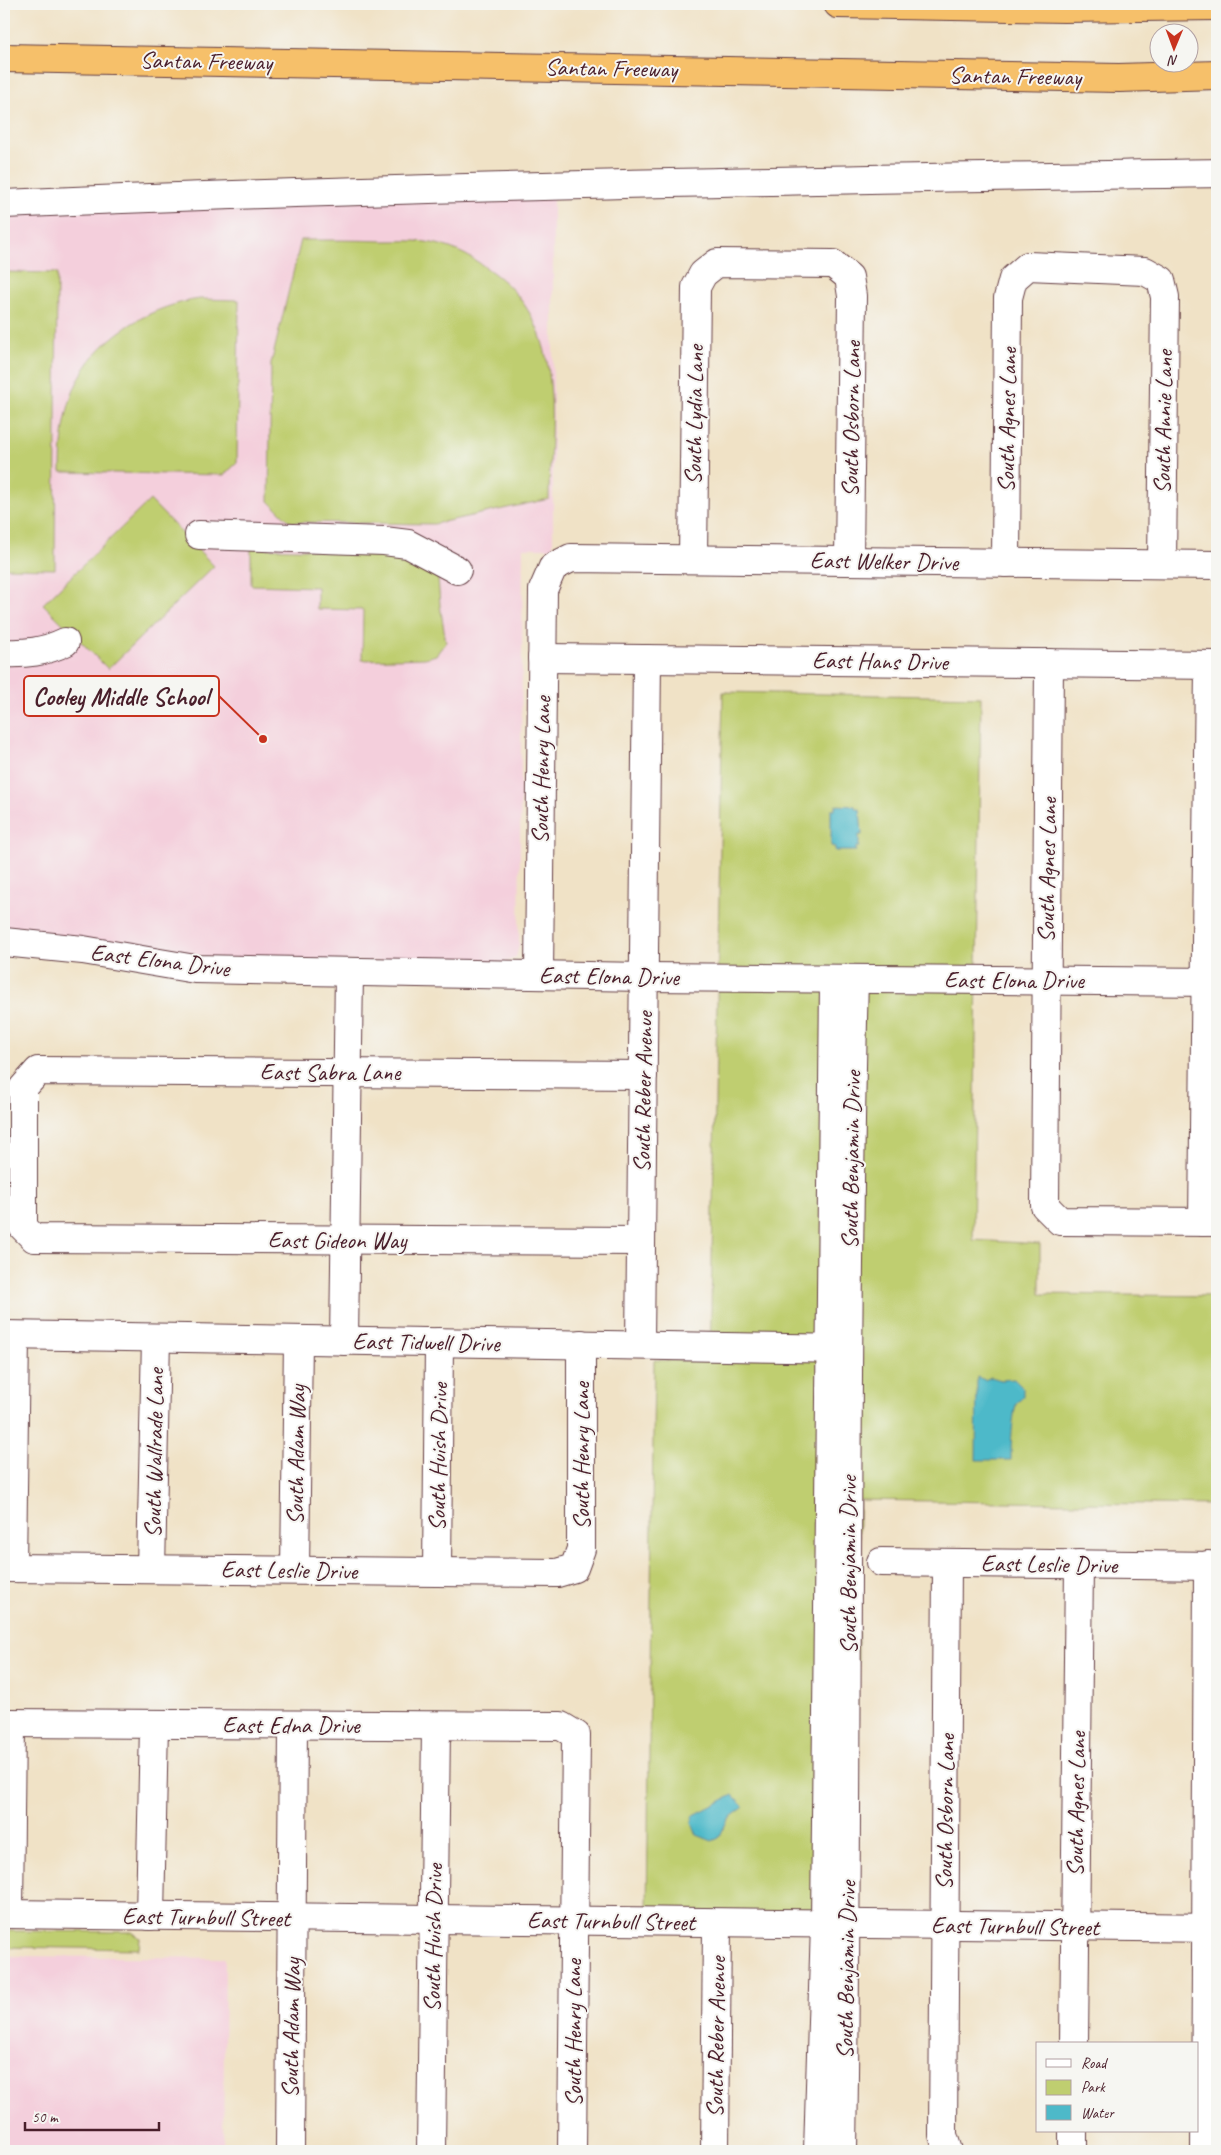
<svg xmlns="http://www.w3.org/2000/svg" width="1221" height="2155" viewBox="0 0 1221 2155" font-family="Caveat,sans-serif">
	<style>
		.built { fill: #f4cfdc }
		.green { fill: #bfce70; stroke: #84764e }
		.water { fill: #4db9c9; stroke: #4c6c7a }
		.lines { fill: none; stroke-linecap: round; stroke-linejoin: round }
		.minor-casing { stroke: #633c42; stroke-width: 30 }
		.highway-casing { stroke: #633c42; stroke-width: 30 }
		.minor { stroke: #fff; stroke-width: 28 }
		.highway { stroke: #f6c06b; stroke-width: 28 }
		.labels { text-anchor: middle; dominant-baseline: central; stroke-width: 4; stroke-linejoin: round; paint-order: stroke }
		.street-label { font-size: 24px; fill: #4a1f2b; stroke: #f6f6f2 }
		.leader { fill: none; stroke: #c8321e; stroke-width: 2 }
		.callout-dot { fill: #c8321e; stroke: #f6f6f2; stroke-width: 2 }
		.callout { fill: #f6f6f2; stroke: #c8321e; stroke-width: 2 }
		.callout-label { font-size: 25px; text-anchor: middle; font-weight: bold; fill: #4a1f2b }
	</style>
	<rect width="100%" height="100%" fill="#f6f6f2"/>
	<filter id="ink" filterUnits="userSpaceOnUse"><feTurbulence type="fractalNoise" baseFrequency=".02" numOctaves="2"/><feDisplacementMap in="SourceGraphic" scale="10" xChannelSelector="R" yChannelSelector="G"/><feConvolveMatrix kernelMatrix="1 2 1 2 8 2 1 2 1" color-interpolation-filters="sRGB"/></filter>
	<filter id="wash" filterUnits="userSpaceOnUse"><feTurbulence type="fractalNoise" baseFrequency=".0096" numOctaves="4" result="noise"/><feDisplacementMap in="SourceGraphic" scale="20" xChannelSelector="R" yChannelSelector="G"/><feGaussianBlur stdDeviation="1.12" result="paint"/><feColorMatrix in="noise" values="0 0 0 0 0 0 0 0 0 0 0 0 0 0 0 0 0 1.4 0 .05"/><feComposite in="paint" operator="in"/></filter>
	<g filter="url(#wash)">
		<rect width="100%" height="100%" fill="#f0e2c6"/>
		<g class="built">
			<path d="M553,195v353h-30l-4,396 -3,14 -14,5 -272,-3 -226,-29v-720z"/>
			<path d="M4,1956l221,2 -2,193h-219z"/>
		</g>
		<g class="green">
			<path d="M301,240c28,0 55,0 83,1 14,0 28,-1 42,1 23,3 43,13 62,27 80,55 62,145 61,230l-115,25 -144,-2 -21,-21 2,-137z"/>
			<path d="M4,272l53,1 -2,296 -51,-1z"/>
			<path d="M200,299l39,1 -2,163 -13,12 -163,-3c0,-33 4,-68 20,-97 23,-42 73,-70 119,-76z"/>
			<path d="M150,500l64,66 -106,103 -65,-65z"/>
			<path d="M251,548l142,3 31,16 14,10 2,28 6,37 -10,13 -11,3 -63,2 1,-50 -46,-1v-22l-66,-2z"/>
			<path d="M723,692l258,5 -8,543 67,4v50l177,2v209l-358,-5 -3,414 -209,-2 7,-552 56,1z"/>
			<path d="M4,1931l128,1 8,6 -1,11 -135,-2z"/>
		</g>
		<g class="water">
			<path d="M835,805l20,1 1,3h4l2,26h-3v12h-3v4h-21v-4l-4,-1v-37h4z"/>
			<path d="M977,1377l8,3 6,-3 10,3 13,-1 9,9v9l-7,7c-4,19 -5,36 -5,56h-35z"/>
			<path d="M733,1795l11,12 -16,12 -9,19 -7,3 -15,-6 -5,-13 2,-7z"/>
		</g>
	</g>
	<g filter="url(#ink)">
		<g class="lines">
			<defs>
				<g id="minor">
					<path d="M4,204c404,-18 809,-24 1213,-31"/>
					<path d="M199,535l185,6 24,3 49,26"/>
					<path d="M693,559l3,-272 7,-13 14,-11 116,1 16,13 3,19 -3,265"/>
					<path d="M1006,563l2,-265 5,-19 15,-13 117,5 16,9 4,17 -3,267"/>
					<path d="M4,653c22,1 40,-1 61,-11"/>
					<path d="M542,658l675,7"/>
					<path d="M1049,663l-4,543 15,15 157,1"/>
					<path d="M4,942l79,8 112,19 450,8 572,5"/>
					<path d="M539,975l4,-385 10,-23 18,-9 646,7"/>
					<path d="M1203,1222l6,-557"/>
					<path d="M641,1241l-607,-3 -11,-11v-139l15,-17 605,4"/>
					<path d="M4,1335l843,14"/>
					<path d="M344,1341l5,-369"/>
					<path d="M640,1345l7,-686"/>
					<path d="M881,1562l336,4"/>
					<path d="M947,1563l-4,572 5,16"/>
					<path d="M4,1568l553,5 17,-5 7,-19v-205"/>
					<path d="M12,1568l3,-232"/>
					<path d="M151,1569l5,-231"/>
					<path d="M295,1570l3,-230"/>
					<path d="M437,1572l2,-230"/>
					<path d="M4,1723l557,3 15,9 -4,416"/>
					<path d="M4,1914l1213,14"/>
					<path d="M9,1914l2,-191"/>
					<path d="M150,1916l4,-192"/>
					<path d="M1074,2044l5,-480"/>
					<path d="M290,2151l3,-426"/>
					<path d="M431,2151l5,-425"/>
					<path d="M715,2151l2,-228"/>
					<path d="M818,2151l7,-227 9,-945"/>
					<path d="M843,2151c6,-391 1,-782 11,-1172"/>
					<path d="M1073,2151v-20"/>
					<path d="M1205,2151l3,-586"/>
				</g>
				<g id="highway">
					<path d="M838,4l226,4 153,-2"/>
					<path d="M4,58l1115,20 98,-3"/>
				</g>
			</defs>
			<use href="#minor" class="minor-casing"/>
			<use href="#highway" class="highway-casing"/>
			<use href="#minor" class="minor"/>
			<use href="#highway" class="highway"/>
		</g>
	</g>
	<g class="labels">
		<g class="street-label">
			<text transform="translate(206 61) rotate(1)">Santan Freeway</text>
			<text transform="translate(611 68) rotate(1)">Santan Freeway</text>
			<text transform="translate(1015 76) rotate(1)">Santan Freeway</text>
			<text transform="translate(694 415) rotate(-89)">South Lydia Lane</text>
			<text transform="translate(851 419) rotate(-89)">South Osborn Lane</text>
			<text transform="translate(1007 420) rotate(-89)">South Agnes Lane</text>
			<text transform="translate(1163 422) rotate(-89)">South Annie Lane</text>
			<text transform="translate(884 561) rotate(1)">East Welker Drive</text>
			<text transform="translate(880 661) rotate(1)">East Hans Drive</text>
			<text transform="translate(541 770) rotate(-89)">South Henry Lane</text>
			<text transform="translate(1047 870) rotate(-89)">South Agnes Lane</text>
			<text transform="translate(160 960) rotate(7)">East Elona Drive</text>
			<text transform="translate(609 976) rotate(1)">East Elona Drive</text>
			<text x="1014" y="980">East Elona Drive</text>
			<text x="330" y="1072">East Sabra Lane</text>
			<text transform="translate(643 1092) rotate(-89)">South Reber Avenue</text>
			<text transform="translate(851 1160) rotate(-89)">South Benjamin Drive</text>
			<text x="337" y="1240">East Gideon Way</text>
			<text transform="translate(426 1342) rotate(1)">East Tidwell Drive</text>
			<text transform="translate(154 1453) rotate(-89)">South Wallrade Lane</text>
			<text transform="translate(296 1455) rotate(-89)">South Adam Way</text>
			<text transform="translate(581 1456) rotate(-90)">South Henry Lane</text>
			<text transform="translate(438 1457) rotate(-89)">South Huish Drive</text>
			<text transform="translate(1049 1564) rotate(1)">East Leslie Drive</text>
			<text transform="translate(848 1565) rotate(-90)">South Benjamin Drive</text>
			<text transform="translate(289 1570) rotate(1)">East Leslie Drive</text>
			<text x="291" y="1725">East Edna Drive</text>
			<text transform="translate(1076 1804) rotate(-89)">South Agnes Lane</text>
			<text transform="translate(945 1812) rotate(-89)">South Osborn Lane</text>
			<text transform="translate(206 1917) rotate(1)">East Turnbull Street</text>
			<text transform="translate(611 1921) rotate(1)">East Turnbull Street</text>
			<text transform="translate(1015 1926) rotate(1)">East Turnbull Street</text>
			<text transform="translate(433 1938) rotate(-89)">South Huish Drive</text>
			<text transform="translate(846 1970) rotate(-89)">South Benjamin Drive</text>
			<text transform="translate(291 2028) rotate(-89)">South Adam Way</text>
			<text transform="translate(573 2033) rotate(-90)">South Henry Lane</text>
			<text transform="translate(716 2037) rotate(-89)">South Reber Avenue</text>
		</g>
	</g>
	<path class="leader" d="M263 739L219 696"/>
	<circle class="callout-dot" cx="263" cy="739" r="5"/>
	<rect class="callout" x="24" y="676" width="195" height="40" rx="5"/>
	<g class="callout-label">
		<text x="121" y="705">Cooley Middle School</text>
	</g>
	<rect width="1221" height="2155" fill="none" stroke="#f6f6f2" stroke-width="20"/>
	<rect x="1036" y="2042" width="162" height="90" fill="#f6f6f2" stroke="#b1a0a2"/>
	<rect x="1046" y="2059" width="25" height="8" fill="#ffffff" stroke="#b1a0a2"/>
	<text x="1081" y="2068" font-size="15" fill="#4a1f2b">Road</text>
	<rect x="1046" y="2080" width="25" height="15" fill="#bfce70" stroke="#b1a0a2"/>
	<text x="1081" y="2092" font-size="15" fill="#4a1f2b">Park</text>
	<rect x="1046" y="2105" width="25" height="15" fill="#4db9c9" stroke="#b1a0a2"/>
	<text x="1081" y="2118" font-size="15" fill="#4a1f2b">Water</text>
	<g transform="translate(1174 48) rotate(181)"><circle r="24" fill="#f6f6f2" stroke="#b1a0a2"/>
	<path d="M0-4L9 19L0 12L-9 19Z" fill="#c8321e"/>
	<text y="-8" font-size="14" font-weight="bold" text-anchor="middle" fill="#4a1f2b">N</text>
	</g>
	<path d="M25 2122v8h134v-8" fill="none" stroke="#4a1f2b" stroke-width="2.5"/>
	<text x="32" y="2122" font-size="15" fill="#4a1f2b" stroke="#f6f6f2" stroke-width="4" paint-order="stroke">50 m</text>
</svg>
